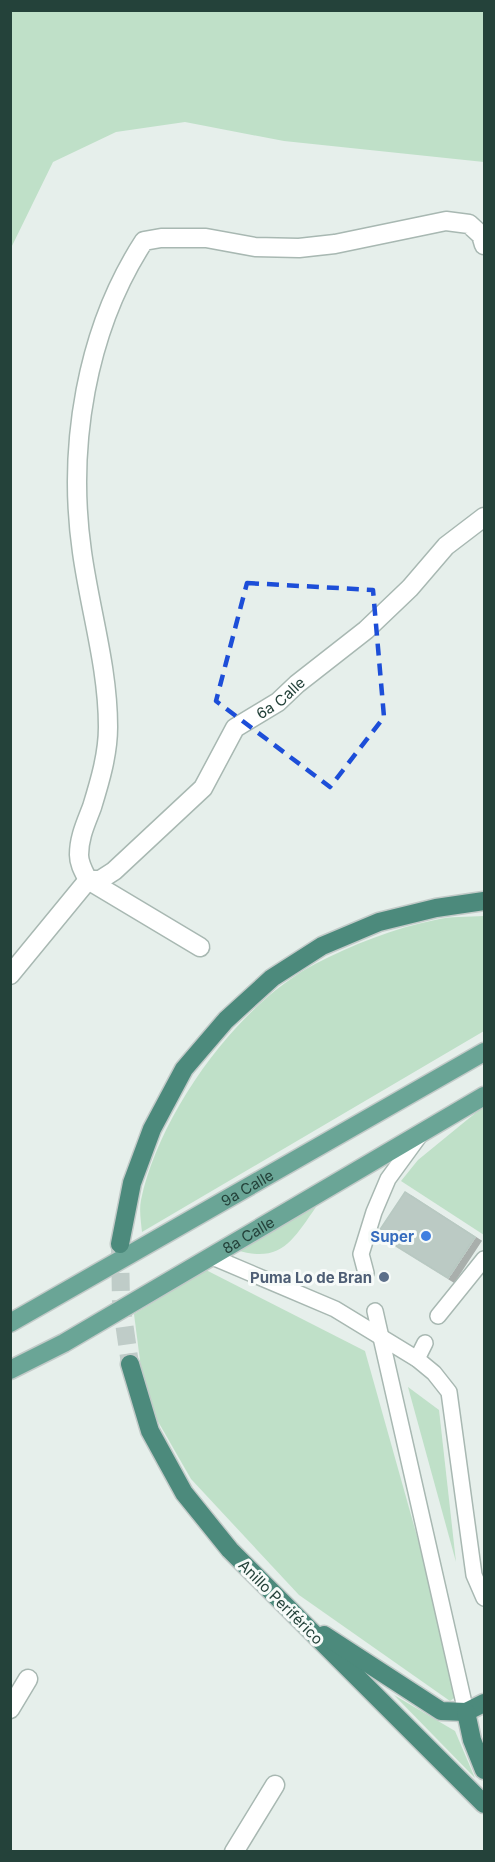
<svg xmlns="http://www.w3.org/2000/svg" width="495" height="1862" viewBox="0 0 495 1862" font-family="Inter,sans-serif">
	<style>
		.green { fill: #bfe0c8 }
		.building { fill: #bbcac4; stroke: #b8c9c2; stroke-width: 1.5; filter: url(#shadow) }
		.lines { fill: none; stroke-linecap: round; stroke-linejoin: round }
		.trunk-tunnel { stroke: #bfccc8; stroke-width: 18; stroke-dasharray: 18 9; stroke-linecap: butt }
		.service-casing { stroke: #a8b8b2; stroke-width: 18 }
		.pedestrian-casing { stroke: #a8b8b2; stroke-width: 21 }
		.minor-casing { stroke: #a8b8b2; stroke-width: 21 }
		.primary-casing { stroke: #c2cac8; stroke-width: 21 }
		.trunk-casing { stroke: #c2cac8; stroke-width: 21 }
		.service { stroke: #fff; stroke-width: 15 }
		.pedestrian { stroke: #fff; stroke-width: 18 }
		.minor { stroke: #fff; stroke-width: 18 }
		.primary { stroke: #6aa596; stroke-width: 18 }
		.trunk { stroke: #4c8a7c; stroke-width: 18 }
		.marked { fill: none; stroke: #1d4ed8; stroke-width: 4.5; stroke-dasharray: 12 8; stroke-linejoin: round }
		.shop-dot { fill: #3f7fe0; stroke: #f7fbf9; stroke-width: 2 }
		.service-dot { fill: #5c6f8a; stroke: #f7fbf9; stroke-width: 2 }
		.labels { text-anchor: middle; dominant-baseline: central; stroke-width: 6; stroke-linejoin: round; paint-order: stroke }
		.street-label { font-size: 15px; fill: #24423a; stroke: #f7fbf9 }
		.shop-label { font-size: 15px; font-weight: bold; fill: #366cbe; stroke: #f7fbf9; text-anchor: end }
		.service-label { font-size: 15px; font-weight: bold; fill: #4e5e75; stroke: #f7fbf9; text-anchor: end }
	</style>
	<defs>
		<filter id="shadow"><feDropShadow dx="6" dy="4" stdDeviation="0" flood-color="#0004"/></filter>
	</defs>
	<rect width="100%" height="100%" fill="#e6efeb"/>
	<g class="green">
		<path d="M11,10l473,1v151l-200,-21 -99,-19 -69,10 -63,30 -42,86z"/>
		<path d="M484,916v115l-342,201c-1,-10 -3,-22 -1,-32 18,-86 96,-195 174,-236 37,-19 79,-36 120,-44 15,-4 33,-3 49,-4z"/>
		<path d="M484,1106v129l-83,-54 17,-21z"/>
		<path d="M316,1207c-23,33 -35,57 -80,43z"/>
		<path d="M206,1270l159,81 96,342 -11,8 -151,-106 -108,-116 -35,-61 -14,-42 -8,-62z"/>
		<path d="M408,1387l31,23 17,152z"/>
		<path d="M394,1695l61,36 20,47z"/>
	</g>
	<path class="building" d="M405,1192l70,45 -27,41 -71,-44z"/>
	<g class="lines">
		<path class="trunk-tunnel" d="M120,1246l1,56 9,62"/>
		<defs>
			<g id="service">
				<path d="M210,1256l125,53 82,50 17,14 15,19 25,183 10,23"/>
				<path d="M366,1273l-5,-19 13,-42 14,-33 32,-44"/>
				<path d="M375,1311l91,401"/>
				<path d="M438,1316l46,-57"/>
				<path d="M417,1359l8,-16"/>
			</g>
			<path id="pedestrian" d="M88,880l112,67"/>
			<g id="minor">
				<path d="M88,880c-4,-8 -9,-16 -9,-25 0,-18 7,-32 13,-48 8,-26 16,-53 16,-80 0,-60 -18,-117 -26,-175 -15,-105 4,-222 62,-311l17,-3h45l49,9 44,1 36,-4 111,-23 23,3 12,11 3,10"/>
				<path id="s1" d="M10,975l78,-95h12l14,-9 89,-83 32,-60 43,-26 19,-18 69,-54 44,-42 36,-42 38,-29"/>
				<path d="M10,1709l18,-30"/>
				<path d="M234,1852l41,-67"/>
			</g>
			<g id="primary">
				<path id="s2" d="M10,1323l474,-271"/>
				<path id="s3" d="M10,1370l54,-27 420,-247"/>
			</g>
			<g id="trunk">
				<path d="M120,1244l12,-61 20,-54 32,-60 42,-49 46,-42 50,-32 57,-24 57,-14 48,-7"/>
				<path d="M130,1364l20,67 34,62 46,57 254,254"/>
				<path d="M324,1635l117,76 25,1 18,-9"/>
				<path d="M466,1712l6,28 12,30"/>
			</g>
		</defs>
		<use href="#service" class="service-casing"/>
		<use href="#pedestrian" class="pedestrian-casing"/>
		<use href="#minor" class="minor-casing"/>
		<use href="#primary" class="primary-casing"/>
		<use href="#trunk" class="trunk-casing"/>
		<use href="#service" class="service"/>
		<use href="#pedestrian" class="pedestrian"/>
		<use href="#minor" class="minor"/>
		<use href="#primary" class="primary"/>
		<use href="#trunk" class="trunk"/>
	</g>
	<path class="marked" d="M247,583l126,7 11,127 -54,70 -114,-86z"/>
	<circle class="shop-dot" cx="426" cy="1236" r="6"/>
	<circle class="service-dot" cx="384" cy="1277" r="6"/>
	<g class="labels">
		<g class="street-label">
			<text stroke="none"><textPath href="#s1" startOffset="396">6a Calle</textPath></text>
			<text stroke="none"><textPath href="#s2" startOffset="273">9a Calle</textPath></text>
			<text stroke="none"><textPath href="#s3" startOffset="274">8a Calle</textPath></text>
			<text transform="translate(281 1602) rotate(45)">Anillo Periférico</text>
		</g>
		<g class="shop-label">
			<text x="414" y="1236">Super</text>
		</g>
		<g class="service-label">
			<text x="372" y="1277">Puma Lo de Bran</text>
		</g>
	</g>
	<rect width="495" height="1862" fill="none" stroke="#24423a" stroke-width="24"/>
</svg>
